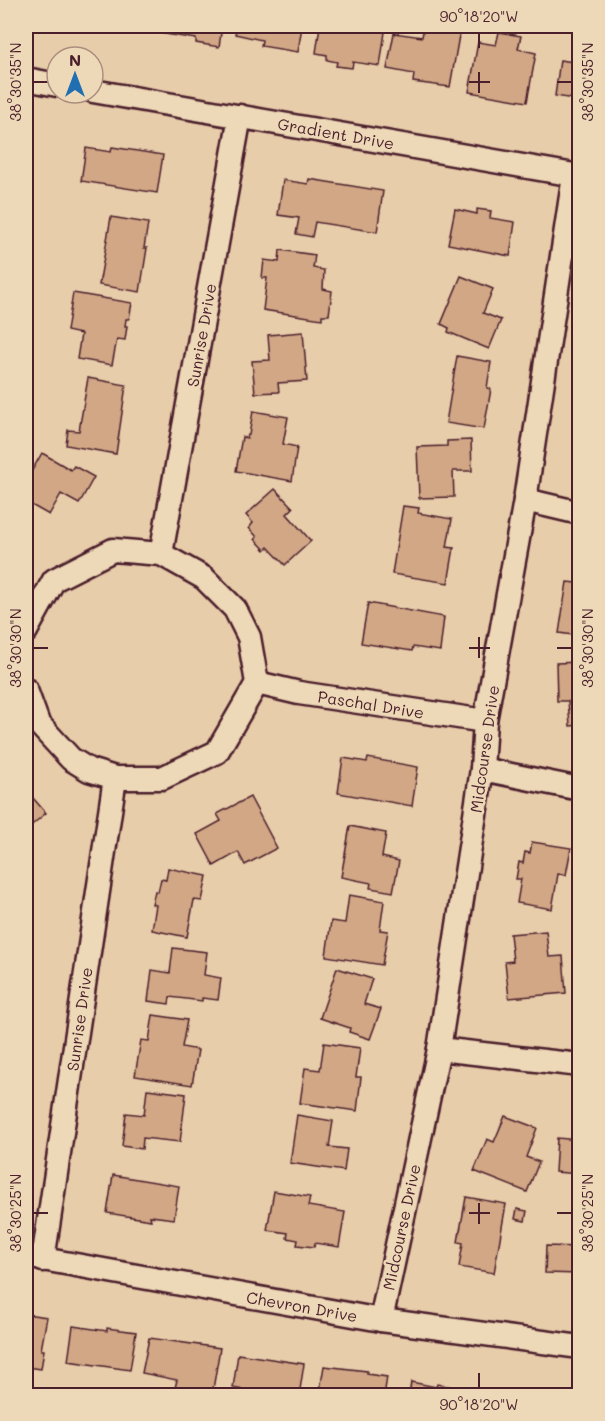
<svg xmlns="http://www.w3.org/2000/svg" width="605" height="1421" viewBox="0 0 605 1421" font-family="Mali,sans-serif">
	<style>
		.building { fill: #d1a786; stroke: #4a1f2b; stroke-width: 1.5 }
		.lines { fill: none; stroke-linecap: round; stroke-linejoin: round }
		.street-casing { stroke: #4a1f2b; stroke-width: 27 }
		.street { stroke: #edd8b7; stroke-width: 22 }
		.ticks { fill: none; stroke: #4a1f2b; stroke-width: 2 }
		.labels { text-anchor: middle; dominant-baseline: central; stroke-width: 5; stroke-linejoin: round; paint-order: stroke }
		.street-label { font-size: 16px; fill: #4a1f2b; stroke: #edd8b7 }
		.neatline { fill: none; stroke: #4a1f2b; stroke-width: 2 }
		.ticks-label { font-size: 15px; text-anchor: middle; fill: #4a1f2b }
	</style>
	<rect width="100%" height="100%" fill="#e8cdab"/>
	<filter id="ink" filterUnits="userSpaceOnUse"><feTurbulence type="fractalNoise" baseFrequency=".0167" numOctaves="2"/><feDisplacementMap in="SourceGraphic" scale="12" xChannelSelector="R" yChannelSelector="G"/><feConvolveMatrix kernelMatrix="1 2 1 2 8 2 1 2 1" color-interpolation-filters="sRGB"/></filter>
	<g filter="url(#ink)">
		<g class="building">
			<path d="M95,26h27v4l-12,-2 -1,4 -15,-2z"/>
			<path d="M153,26h69l-3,21 -23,-4v-4l-44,-7z"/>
			<path d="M237,26h65l-4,26 -37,-6 1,-6 -27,-6z"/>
			<path d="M320,26h35v1l30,5 -5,34 -27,-4 -1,6 -16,-2 1,-4 -10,-2v-5l-11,-2z"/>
			<path d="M424,26h31l-1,3 6,1 -10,57 -37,-5 1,-8 -27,-5 7,-36 28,4z"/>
			<path d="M499,32l22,4 -3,13 18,4 -9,49 -58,-10 9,-50 18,3z"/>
			<path d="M560,60l20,3v37l-25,-4z"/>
			<path d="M112,147l51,8 -6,38 -76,-12 5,-33 25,4z"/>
			<path d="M309,179l74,12 -6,41 -62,-10 -3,15 -16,-3 3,-16 -21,-3 5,-35 25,4z"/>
			<path d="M455,209l22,5v-5l14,2 -1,7 25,4 -5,34 -62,-12z"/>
			<path d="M111,217l37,6 -4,25h3l-7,44 -41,-7z"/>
			<path d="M280,250l35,5 -2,13 11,2 -1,19 9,2 -3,24h-7v4l-59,-9 4,-32h-5l2,-18 15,2z"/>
			<path d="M461,276l32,13 -10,24 18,7 -12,29 -41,-17 1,-4 -8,-4z"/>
			<path d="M73,293l59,10 -3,16h-3l-1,7h2l-2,14 -8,-1 -5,26 -35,-6 4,-25 -14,-3z"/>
			<path d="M303,332l4,49 -29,2 1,9 -24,1 -3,-32 18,-1 -2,-25z"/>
			<path d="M457,356l34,6 -4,26 4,1 -7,40 -38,-6z"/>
			<path d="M88,378l38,7 -10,69 -50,-9 2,-15 11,1z"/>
			<path d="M253,411l35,6 -5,27 14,3 -5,34 -56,-10 6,-34 5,1 1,-3h1z"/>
			<path d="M471,440l1,31h-19l1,26 -35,1 -2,-51 30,-1v-5z"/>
			<path d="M42,453l29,17 3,-4 20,11 -15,27 -18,-10 -12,21 -23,-13v-21z"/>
			<path d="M275,489l18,19 -6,6 24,27 -26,24 -17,-18 -3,3 -10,-11 2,-2 -8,-9 4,-5 -7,-8z"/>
			<path d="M403,506l16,2 -1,5 34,6 -5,28 7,1 -6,35 -56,-9z"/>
			<path d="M579,571h1v65l-21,-3 8,-51 10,1z"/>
			<path d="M368,603l76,14 -4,34 -27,-4 -1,4 -51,-8z"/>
			<path d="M580,662v63l-10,1 -2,-25h-11l-1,-38z"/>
			<path d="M343,758l24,4 1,-4 50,9 -6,39 -74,-13z"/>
			<path d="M26,790l20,23 -20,17z"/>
			<path d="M250,797l27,51 -32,17 -7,-13 -24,14 -17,-32 24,-13 -4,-7z"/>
			<path d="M350,826l36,7 -4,24 17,4 -6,31 -23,-4 1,-5 -30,-6z"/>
			<path d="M532,842l39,6 -5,27 -8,-1 -6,35 -35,-6 4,-24h-5l3,-17 4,1 2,-11 5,1z"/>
			<path d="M168,868l39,8 -5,25 -8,-1 -7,37 -35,-7 4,-25 -4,-1 3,-13 3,1 3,-13 5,1z"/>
			<path d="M349,895l35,6 -4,29 8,1 -6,34 -56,-9 5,-35 14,2z"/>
			<path d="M546,931l3,26 14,-1 3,37 -57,5 -4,-36 8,-1 -3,-27z"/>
			<path d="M173,948l34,4 -3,23 17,3 -3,22 -16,-2v3l-32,-4 -1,7 -21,-3 4,-31 18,3z"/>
			<path d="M337,968l35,11 -8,25 17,5 -11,30 -21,-7 1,-4 -30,-10z"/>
			<path d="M153,1015l34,5 -5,27 16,3 -6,35 -57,-9 6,-36 8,1z"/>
			<path d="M324,1043l36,5 -4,29h5l-4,34 -57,-8 5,-35 15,2z"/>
			<path d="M147,1089l39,5 -6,48 -37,-4 -1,11 -20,-3 4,-33 18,2z"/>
			<path d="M297,1115l36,6 -4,26 18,2 -3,22 -54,-8z"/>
			<path d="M505,1116l32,12 -11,29 13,5 -12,30 -53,-21 13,-32 7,3z"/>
			<path d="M580,1132v42l-25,-2 2,-34 22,2z"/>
			<path d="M113,1175l66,11 -5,33 -24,-3 1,4 -44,-7z"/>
			<path d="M274,1191l36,6 -2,9 37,6 -6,35 -24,-4 -1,4 -17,-2 1,-5 -11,-2 1,-5 -21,-3z"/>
			<path d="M466,1197l40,7 -12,69 -35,-6 4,-24 -5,-1z"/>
			<path d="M517,1209l10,2 -2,10 -10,-2z"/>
			<path d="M546,1246l34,1v27l-35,-1z"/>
			<path d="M26,1314l21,3 -6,33h3l-3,19 -15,-2z"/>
			<path d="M73,1326l34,5v-3l29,4 -6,38 -62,-9z"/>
			<path d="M149,1338l71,10 -8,47 -37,-7 2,-8 -35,-7z"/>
			<path d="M238,1354l66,10 -5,32h-22l-44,-8z"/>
			<path d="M324,1366l43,5v3l20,3 -3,19h-65z"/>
			<path d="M411,1382l25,5 1,-3 16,3 -1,3 23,6h-66z"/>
		</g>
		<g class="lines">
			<defs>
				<g id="street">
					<path d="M26,79l31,6"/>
					<path d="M93,91l487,85"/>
					<path d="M525,500l55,13"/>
					<path d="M161,554l79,-438"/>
					<path d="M26,631l28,-51 59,-30 48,4 43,24 31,31 14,28 8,46 -40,69 -55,26h-47l-26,-8 -18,-11 -33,-36 -12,-33"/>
					<path d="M257,683l42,10 186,28"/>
					<path d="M482,769l98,20"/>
					<path d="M439,1049l141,16"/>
					<path d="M26,1256l355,64 199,27"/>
					<path d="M43,1260l72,-482"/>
					<path d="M381,1320l58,-271 43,-280 3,-48 40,-221 49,-324"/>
				</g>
			</defs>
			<use href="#street" class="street-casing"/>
			<use href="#street" class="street"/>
		</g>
	</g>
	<path class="ticks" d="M479,33v15M479,72v21M33,82h15M469,82h21M557,82h15M479,637v21M33,648h15M469,648h21M557,648h15M479,1203v21M33,1213h15M469,1213h21M557,1213h15M479,1373v15"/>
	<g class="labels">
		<g class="street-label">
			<text transform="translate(336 133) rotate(10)">Gradient Drive</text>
			<text transform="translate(201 335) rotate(-80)">Sunrise Drive</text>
			<text transform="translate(371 704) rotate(9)">Paschal Drive</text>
			<text transform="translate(484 749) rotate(-82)">Midcourse Drive</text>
			<text transform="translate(79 1019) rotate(-82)">Sunrise Drive</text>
			<text transform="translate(401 1227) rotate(-78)">Midcourse Drive</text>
			<text transform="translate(302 1306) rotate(10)">Chevron Drive</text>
		</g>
	</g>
	<rect width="605" height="1421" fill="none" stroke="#edd8b7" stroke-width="66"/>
	<g transform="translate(75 75)"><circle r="28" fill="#edd8b7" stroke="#ac8e7f" stroke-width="1.5"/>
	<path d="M0-4.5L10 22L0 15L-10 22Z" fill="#1f6fb2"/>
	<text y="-9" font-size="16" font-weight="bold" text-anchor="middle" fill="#4a1f2b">N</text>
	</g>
	<rect x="33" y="33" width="539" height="1355" class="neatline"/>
	<g class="ticks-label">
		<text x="479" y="22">90°18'20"W</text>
		<text transform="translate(16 82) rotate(-90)" y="5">38°30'35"N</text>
		<text transform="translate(588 82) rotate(-90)" y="5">38°30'35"N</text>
		<text transform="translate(16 648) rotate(-90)" y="5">38°30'30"N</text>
		<text transform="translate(588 648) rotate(-90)" y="5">38°30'30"N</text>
		<text transform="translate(16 1213) rotate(-90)" y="5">38°30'25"N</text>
		<text transform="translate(588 1213) rotate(-90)" y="5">38°30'25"N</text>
		<text x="479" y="1410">90°18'20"W</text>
	</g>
</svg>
